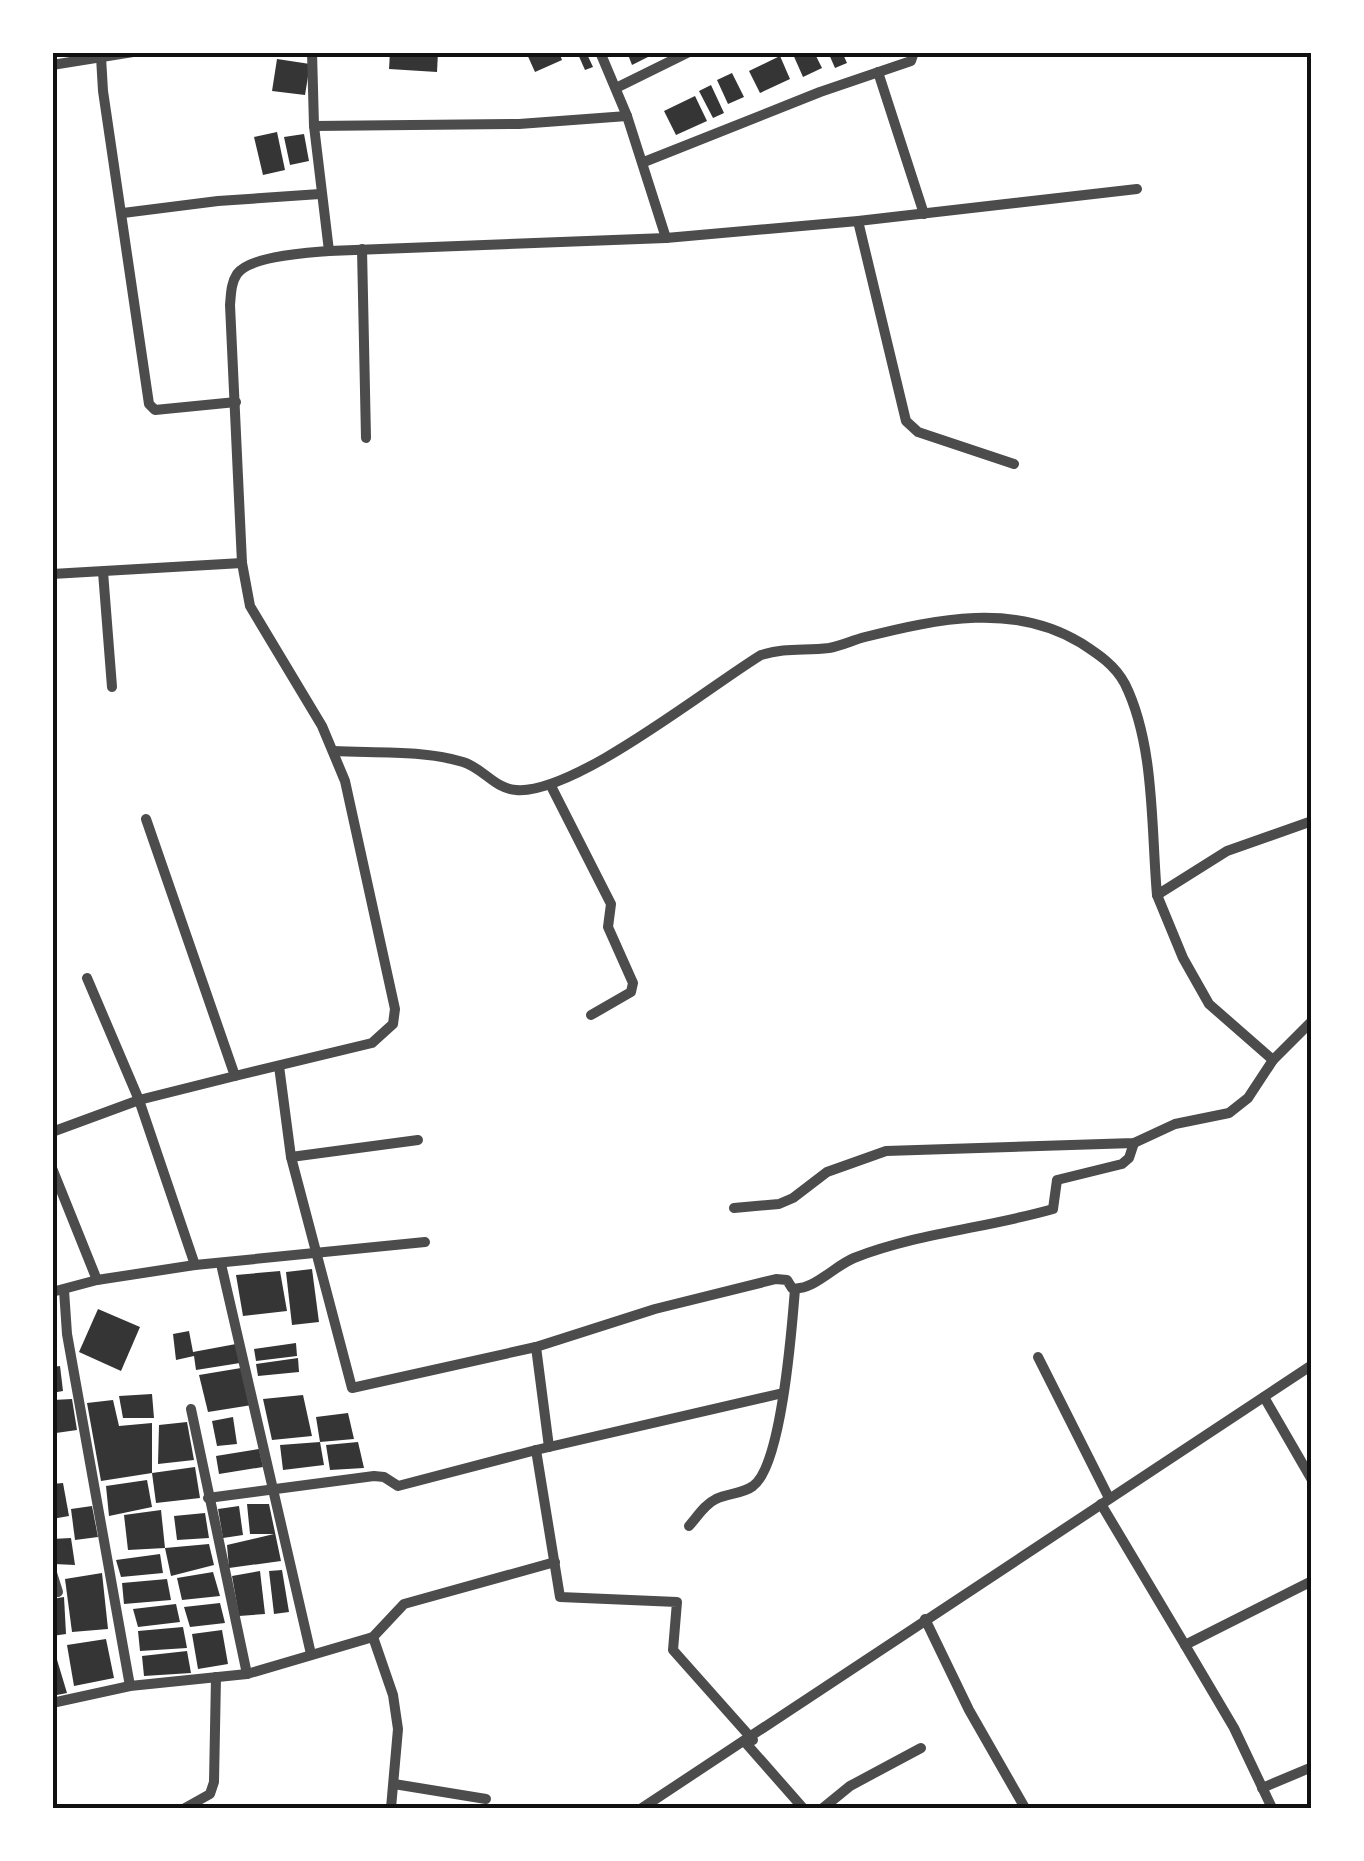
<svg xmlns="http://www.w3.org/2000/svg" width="1364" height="1861" viewBox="0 0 1364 1861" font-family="'IBM Plex Sans',sans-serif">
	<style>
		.building { fill: #353535 }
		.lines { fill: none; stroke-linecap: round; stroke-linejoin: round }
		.minor { stroke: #4c4c4c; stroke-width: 10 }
		.neatline { fill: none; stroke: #111; stroke-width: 4 }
	</style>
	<rect width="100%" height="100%" fill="#fff"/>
	<g class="building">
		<path d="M390,52h48l-1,20 -48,-3z"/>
		<path d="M526,52h33l3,8 -27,12z"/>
		<path d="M577,52h9l7,15 -8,3z"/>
		<path d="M627,52h31l-26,13z"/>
		<path d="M792,52h22l8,16 -19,9z"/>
		<path d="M828,52h14l5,11 -12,5z"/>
		<path d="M780,56l10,23 -30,14 -11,-22z"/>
		<path d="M277,59l33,5 -5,31 -33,-4z"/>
		<path d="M732,73l12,24 -16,7 -11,-24z"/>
		<path d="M711,85l13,28 -11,5 -14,-27z"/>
		<path d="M695,96l12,25 -31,14 -12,-24z"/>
		<path d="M277,132l8,38 -22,5 -9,-38z"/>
		<path d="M304,134l5,27 -19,4 -6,-28z"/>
		<path d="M312,1269l7,53 -27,3 -6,-53z"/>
		<path d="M280,1271l7,40 -44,5 -7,-41z"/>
		<path d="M98,1309l42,18 -19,44 -42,-19z"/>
		<path d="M189,1331l4,21 43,-8 4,19 -44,7 -2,-14 -18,4 -3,-26z"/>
		<path d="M296,1343l1,13 -41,5 -2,-12z"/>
		<path d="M298,1358l1,14 -41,4 -2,-12z"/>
		<path d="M60,1366l3,25 -11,2v-26z"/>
		<path d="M241,1368l11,37 -44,7 -9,-37z"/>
		<path d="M152,1394l2,24h-31l-4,-22z"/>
		<path d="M303,1395l9,41 -40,4 -9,-41z"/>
		<path d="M72,1399l5,31 -21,3 -3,-33z"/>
		<path d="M113,1400l6,26 33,-3v50l-51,8 -14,-78z"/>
		<path d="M348,1413l6,26 -34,3 4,23 -41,5 -3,-25 40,-3 -4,-25z"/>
		<path d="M233,1417l4,27 -20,2 -5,-25z"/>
		<path d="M187,1422l7,38 -36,4 1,-39z"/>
		<path d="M358,1442l6,26 -34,2 -4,-25z"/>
		<path d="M259,1449l4,18 -44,7 -3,-18z"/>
		<path d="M195,1467l5,31 -44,5 -4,-30z"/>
		<path d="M147,1480l5,27 -43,9 -3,-30z"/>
		<path d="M63,1483l6,33 -17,3v-35z"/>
		<path d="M247,1504h22l12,57 -52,7 -2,-23 47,-11h-24z"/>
		<path d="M92,1506l6,31 -23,3 -4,-31z"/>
		<path d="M239,1506l4,29 -20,3 -5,-29z"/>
		<path d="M161,1510l4,38 -37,2 -4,-35z"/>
		<path d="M205,1513l4,25 -32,2 -3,-24z"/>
		<path d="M71,1538l4,27 -21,-1 -2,-25z"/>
		<path d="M209,1544l5,21 -43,11 -6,-28z"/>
		<path d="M160,1554l3,19 -42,4 -5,-17z"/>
		<path d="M282,1570l7,42 -15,2 -5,-43z"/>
		<path d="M260,1571l5,43 -26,2 -7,-40z"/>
		<path d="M213,1572l7,24 -38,4 -5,-22z"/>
		<path d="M102,1573l6,56 -36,3 -7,-53z"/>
		<path d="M167,1579l4,21 -47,4 -2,-21z"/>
		<path d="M64,1597l2,37 -14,2v-37z"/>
		<path d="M220,1603l5,20 -35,4 -6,-20z"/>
		<path d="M176,1604l4,18 -42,5 -5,-18z"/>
		<path d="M183,1627l4,21 -47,3 -2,-20z"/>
		<path d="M222,1630l6,34 -30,5 -6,-35z"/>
		<path d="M106,1639l8,39 -40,8 -7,-41z"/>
		<path d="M52,1643l15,50 -15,3z"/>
		<path d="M187,1651l4,22 -47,3 -2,-20z"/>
	</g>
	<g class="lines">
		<g class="minor">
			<path d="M312,52l2,74 15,125"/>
			<path d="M600,52l27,64 39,122 192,-17 279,-32"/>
			<path d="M101,57l2,34 46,313 6,6 81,-8"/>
			<path d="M52,65l81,-13"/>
			<path d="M878,72l46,142"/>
			<path d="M616,88l73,-36"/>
			<path d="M314,126l205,-2 108,-8"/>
			<path d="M644,162l176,-70 91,-31 3,-9"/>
			<path d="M123,213l95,-12 102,-7"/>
			<path d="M858,221l48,200 12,11 96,32"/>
			<path d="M362,249l4,189"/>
			<path d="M103,572l9,115"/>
			<path d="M52,574l190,-11"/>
			<path d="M334,751c42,2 89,-1 129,11 20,6 32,27 53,28 58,5 191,-102 245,-135 25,-8 43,-4 68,-7 12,-2 24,-8 36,-11 72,-18 149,-35 216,6 17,11 34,22 44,41 30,61 26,143 32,211l70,-44 85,-30"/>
			<path d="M551,786l60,118 -3,23 25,56 -2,9 -40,23"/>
			<path d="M1157,895l26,63 26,46 64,56"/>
			<path d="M87,978l52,122 56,165"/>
			<path d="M279,1066l12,91 61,231 184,-41 119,-38 121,-30 11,1 5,8c20,4 42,-22 62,-30 64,-25 133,-30 199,-49l4,-29 65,-16 7,-6 5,-15"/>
			<path d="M235,1076l137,-33 21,-19 2,-15 -50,-228 -23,-55 -72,-120 -8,-43 -12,-258c1,-11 1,-22 7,-31 13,-18 70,-21 92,-23l337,-13"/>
			<path d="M52,1132l87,-32 96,-24 -89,-257"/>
			<path d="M291,1157l127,-17"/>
			<path d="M52,1168l45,112"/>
			<path d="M734,1208l45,-4 14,-6 34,-26 59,-21 248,-8 41,-19 54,-11 19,-15 25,-38 39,-39"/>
			<path d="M221,1264l90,390"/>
			<path d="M64,1290l3,44 63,352"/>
			<path d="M52,1292l45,-12 98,-15 230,-23"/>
			<path d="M536,1347l13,100"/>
			<path d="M1038,1357l71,141"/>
			<path d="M1264,1397l48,83"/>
			<path d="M191,1409l56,265"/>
			<path d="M536,1450l24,147 117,5 -4,48 80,90"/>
			<path d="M208,1498l166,-22 10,1 14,9 138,-36 247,-57"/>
			<path d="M1101,1504l84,141"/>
			<path d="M689,1526c8,-9 16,-22 27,-27 11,-6 27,-5 37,-13 29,-21 39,-160 42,-197"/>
			<path d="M52,1573l6,19"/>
			<path d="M925,1619l44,91 56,98"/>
			<path d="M373,1637l20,58 5,34 -7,79"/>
			<path d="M52,1703l78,-17 117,-12 126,-37 31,-33 151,-42"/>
			<path d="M744,1741l59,67"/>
			<path d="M394,1784l92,15"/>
			<path d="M1262,1788l50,-21"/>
			<path d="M185,1808l25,-14 4,-12 2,-105"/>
			<path d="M642,1808l670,-443"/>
			<path d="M823,1808l27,-22 71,-38"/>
			<path d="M1272,1808l-38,-80 -49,-83 127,-64"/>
		</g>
	</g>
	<rect width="1364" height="1861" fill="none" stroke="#ffffff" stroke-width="110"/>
	<rect x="55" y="55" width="1254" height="1751" class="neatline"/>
</svg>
